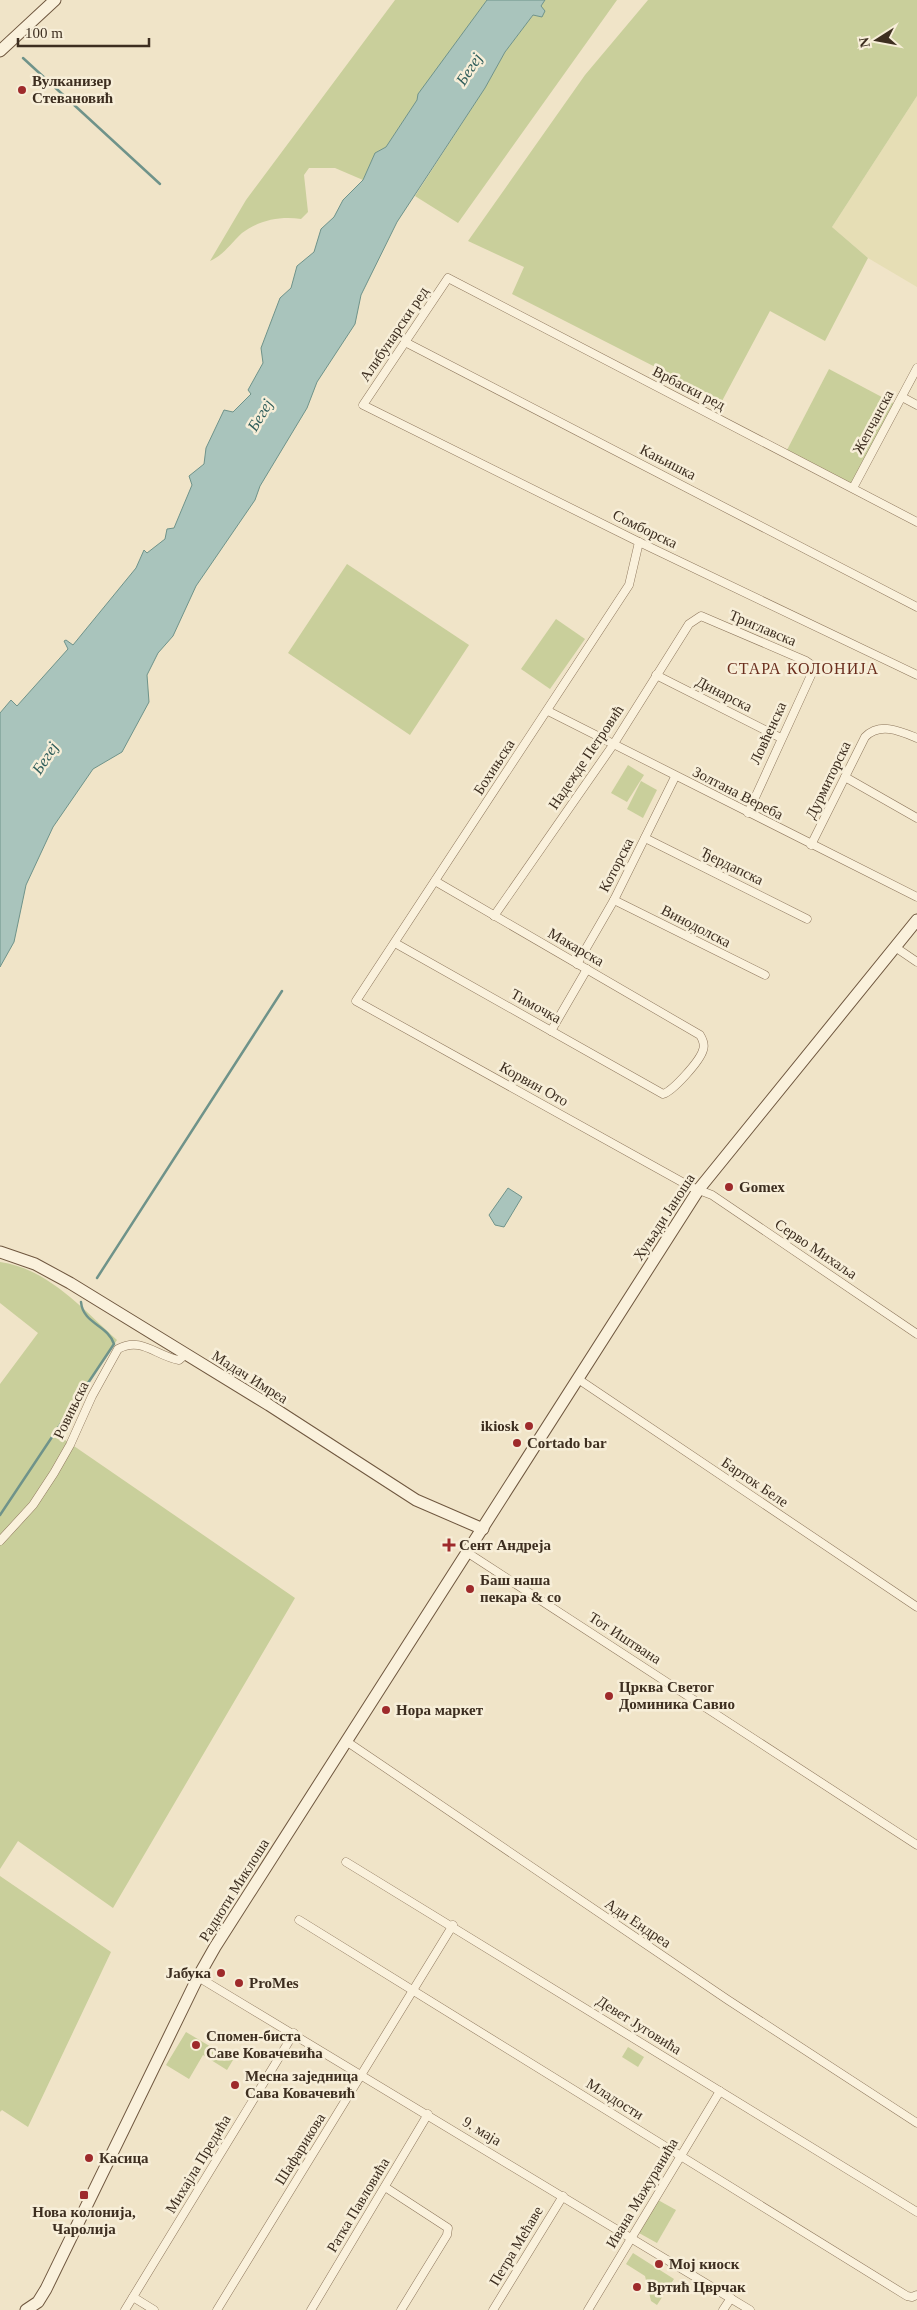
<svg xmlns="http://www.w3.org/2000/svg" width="917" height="2310" viewBox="0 0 917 2310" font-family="'Times New Roman',serif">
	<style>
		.farmland { fill: #e6deb5 }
		.green { fill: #c9cf9b }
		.water { fill: #a9c4bc; stroke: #6f938a }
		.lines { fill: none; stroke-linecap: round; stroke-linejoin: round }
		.stream { stroke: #6f938a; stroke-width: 2.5 }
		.street-casing { stroke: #8d765c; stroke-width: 9 }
		.secondary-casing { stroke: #6f573f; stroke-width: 13 }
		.street { stroke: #faf1dc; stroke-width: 8 }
		.secondary { stroke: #faf1dc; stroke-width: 11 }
		.poi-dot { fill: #9e2a2b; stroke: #f7eed8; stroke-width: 2 }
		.labels { text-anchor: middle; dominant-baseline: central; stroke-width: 5; stroke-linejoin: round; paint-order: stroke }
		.poi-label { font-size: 15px; font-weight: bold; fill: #3d2e20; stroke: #f7eed8; text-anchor: start }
		.street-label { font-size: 15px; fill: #3d2e20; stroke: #f7eed8 }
		.water-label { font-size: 16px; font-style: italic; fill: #2f5d5a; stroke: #f7eed8 }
		.neighbourhood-label { font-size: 16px; letter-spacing: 1px; fill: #6b2e1e; stroke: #f7eed8 }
	</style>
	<rect width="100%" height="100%" fill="#f0e4c8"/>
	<path class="farmland" d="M917,96v191l-49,-29 -36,-31z"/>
	<g class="green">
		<path d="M395,0h92l-68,94 -2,6 -31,47 -11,6 -12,27 -28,-12h-26l-5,7 4,37 -7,7c-20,-3 -42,1 -59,14 -11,10 -17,21 -32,28l36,-61z"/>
		<path d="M545,0h72l-159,223 -43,-27 70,-108 20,-36 28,-37 9,2 -1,-11z"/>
		<path d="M648,0h269v96l-85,131 36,31 -43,83 -55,-30 -48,90 -210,-107 12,-27 -56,-26 117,-166z"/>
		<path d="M829,369l66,35 -42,81 -66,-35z"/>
		<path d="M347,564l122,81 -59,90 -122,-82z"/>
		<path d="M556,619l29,20 -35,50 -29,-20z"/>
		<path d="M628,765l16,10 -17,27 -16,-9z"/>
		<path d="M641,781l16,9 -14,28 -16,-9z"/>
		<path d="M0,1262c47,6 84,48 117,78l-62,93 240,165 -182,310 -95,-67 -18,28v-485l38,-51 -38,-30z"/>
		<path d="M0,1876l111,76 -83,175 -26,-17 -2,2z"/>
		<path d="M186,2032l47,28 -6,10 -24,-15 -14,24 -23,-14z"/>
		<path d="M628,2047l16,10 -6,10 -16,-10z"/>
		<path d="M658,2200l18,10 -19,33 -18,-10z"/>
		<path d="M633,2253l41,26 -17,26 -6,-4 -6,-25 -19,-12z"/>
	</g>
	<g class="water">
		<path d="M487,0h58l-4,6 4,5 -3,6 -9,-2 -28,37 -20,36 -88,134 -36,73 -6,29 -38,58 -10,26 -47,78 -5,14 -59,86 -23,50 -15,17 -11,22 2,27 -27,50 -29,17 -40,58 -27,58 -12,57 -14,25v-254l11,-13 6,6 51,-57 -4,-8 2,-1 7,5 63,-77 8,-18 3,3 18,-14 2,-10 7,-1 18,-43 -3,-9 15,-12 2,-16 18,-38 9,2 18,-18 -3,-4 15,-27 -2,-15 19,-50 11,-10 6,-22 17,-14 7,-23 13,-12 9,-17 20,-20 12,-27 11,-6 31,-47 1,-6z"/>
		<path d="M508,1188l14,9 -18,30 -9,-2 -6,-10z"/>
	</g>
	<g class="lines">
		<g class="stream">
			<path d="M23,58l137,126"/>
			<path d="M97,1278l185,-287"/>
			<path d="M0,1515l114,-171c-6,-19 -31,-20 -33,-42"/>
		</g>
		<defs>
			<g id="street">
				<path d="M405,342l512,265"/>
				<path d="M902,397l15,8"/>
				<path d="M853,488l64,-120"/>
				<path d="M917,522l-469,-244 -85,127 276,137 278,133"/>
				<path d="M639,542l-10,43 -273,416 335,186 21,8 205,139"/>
				<path d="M656,675l125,63"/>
				<path d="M548,711l369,186"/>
				<path d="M845,777l72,41"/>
				<path d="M645,838l162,81"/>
				<path d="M811,845l54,-108c15,-15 35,-6 52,1"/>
				<path d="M614,900l151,75"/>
				<path d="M494,916l119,-171 76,-121 12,-8 105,45 7,5 -1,7 -64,140"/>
				<path d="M395,943l268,151c10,-3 37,-33 40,-44 2,-5 0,-10 -3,-15l-265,-154"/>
				<path d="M895,947l22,15"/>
				<path d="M577,964l37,-64 61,-123"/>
				<path d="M551,1031l36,-62"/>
				<path d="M578,1379l339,228"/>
				<path d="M0,1541l33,-36 21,-32 16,-28 22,-49 26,-47c23,-13 38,7 61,11l7,-6"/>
				<path d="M468,1553l449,292"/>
				<path d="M346,1741l382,259 189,123"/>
				<path d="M346,1862l571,350"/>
				<path d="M299,1920l608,376 5,1 5,-2"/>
				<path d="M198,1977l552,333"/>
				<path d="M385,2187l63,41 -1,7 -46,75"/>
				<path d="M133,2297l21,13"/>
				<path d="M125,2310l169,-277"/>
				<path d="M217,2310l236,-385"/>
				<path d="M311,2310l117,-196"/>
				<path d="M493,2310l70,-114"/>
				<path d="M588,2310l132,-219"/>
				<path d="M723,2310l8,-12"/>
			</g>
			<g id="secondary">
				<path d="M0,51l55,-51"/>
				<path d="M0,1252l35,12 35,19 199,122 147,95 67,29"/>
				<path d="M26,2310l12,-8 8,-13 152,-312 17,-30 484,-758 218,-269"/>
			</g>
		</defs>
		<use href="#street" class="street-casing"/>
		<use href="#secondary" class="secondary-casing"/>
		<use href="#street" class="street"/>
		<use href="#secondary" class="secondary"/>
	</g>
	<g class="poi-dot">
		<circle cx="22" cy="90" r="5"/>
		<circle cx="729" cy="1187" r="5"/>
		<circle cx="529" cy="1426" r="5"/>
		<circle cx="517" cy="1443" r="5"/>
		<path d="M446.5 1537.5h5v5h5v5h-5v5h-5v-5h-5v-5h5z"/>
		<circle cx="470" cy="1589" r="5"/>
		<circle cx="609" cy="1696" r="5"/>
		<circle cx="386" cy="1710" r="5"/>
		<circle cx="221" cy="1973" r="5"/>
		<circle cx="239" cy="1983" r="5"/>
		<circle cx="196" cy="2045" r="5"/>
		<circle cx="235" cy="2085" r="5"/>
		<circle cx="89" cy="2158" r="5"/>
		<rect x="79" y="2190" width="10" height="10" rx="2.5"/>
		<circle cx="659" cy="2264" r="5"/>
		<circle cx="637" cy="2287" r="5"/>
	</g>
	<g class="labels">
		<g class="poi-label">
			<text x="32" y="81">Вулканизер<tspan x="32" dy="17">Стевановић</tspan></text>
			<text x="739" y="1187">Gomex</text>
			<text x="519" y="1426" text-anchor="end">ikiosk</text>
			<text x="527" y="1443">Cortado bar</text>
			<text x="459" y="1545">Сент Андреја</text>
			<text x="480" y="1580">Баш наша<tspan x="480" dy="17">пекара &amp; co</tspan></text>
			<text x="619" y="1687">Црква Светог<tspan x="619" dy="17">Доминика Савио</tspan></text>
			<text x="396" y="1710">Нора маркет</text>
			<text x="211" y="1973" text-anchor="end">Јабука</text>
			<text x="249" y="1983">ProMes</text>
			<text x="206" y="2036">Спомен-биста<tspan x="206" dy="17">Саве Ковачевића</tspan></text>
			<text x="245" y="2076">Месна заједница<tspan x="245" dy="17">Сава Ковачевић</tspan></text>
			<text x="99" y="2158">Касица</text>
			<text x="84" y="2212" text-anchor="middle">Нова колонија,<tspan x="84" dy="17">Чаролија</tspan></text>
			<text x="669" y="2264">Мој киоск</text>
			<text x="647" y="2287">Вртић Цврчак</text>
		</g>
		<g class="street-label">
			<text transform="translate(394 334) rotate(-56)">Алибунарски ред</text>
			<text transform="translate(689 388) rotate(27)">Врбаски ред</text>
			<text transform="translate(873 422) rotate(-62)">Жепчанска</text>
			<text transform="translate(668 462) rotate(27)">Кањишка</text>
			<text transform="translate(645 529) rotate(26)">Сомборска</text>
			<text transform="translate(763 628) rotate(23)">Триглавска</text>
			<text transform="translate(724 694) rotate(27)">Динарска</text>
			<text transform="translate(768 733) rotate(-65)">Ловћенска</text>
			<text transform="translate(586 757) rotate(-56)">Надежде Петровић</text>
			<text transform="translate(494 767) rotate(-57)">Бохињска</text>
			<text transform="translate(828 780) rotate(-64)">Дурмиторска</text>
			<text transform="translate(738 793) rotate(27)">Золтана Вереба</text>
			<text transform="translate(616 865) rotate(-63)">Которска</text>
			<text transform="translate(732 866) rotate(26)">Ђердапска</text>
			<text transform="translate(696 926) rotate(27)">Винодолска</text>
			<text transform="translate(576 947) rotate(30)">Макарска</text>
			<text transform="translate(536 1006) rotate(29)">Тимочка</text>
			<text transform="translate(534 1084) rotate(29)">Корвин Ото</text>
			<text transform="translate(664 1217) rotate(-57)">Хуњади Јаноша</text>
			<text transform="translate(816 1249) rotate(34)">Серво Михаља</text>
			<text transform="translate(250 1377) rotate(32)">Мадач Имреа</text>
			<text transform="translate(71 1410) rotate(-64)">Ровињска</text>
			<text transform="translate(755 1482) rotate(34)">Барток Беле</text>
			<text transform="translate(625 1638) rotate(33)">Тот Иштвана</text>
			<text transform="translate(234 1890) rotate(-58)">Радноти Миклоша</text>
			<text transform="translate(638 1923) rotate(34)">Ади Ендреа</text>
			<text transform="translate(639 2025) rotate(32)">Девет Југовића</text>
			<text transform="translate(615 2099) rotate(32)">Младости</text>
			<text transform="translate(482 2131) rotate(31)">9. маја</text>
			<text transform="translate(300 2149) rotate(-58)">Шафарикова</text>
			<text transform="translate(198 2164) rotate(-59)">Михајла Предића</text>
			<text transform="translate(642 2193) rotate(-59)">Ивана Мажуранића</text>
			<text transform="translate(358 2205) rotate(-59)">Ратка Павловића</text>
			<text transform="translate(516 2246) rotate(-59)">Петра Мећаве</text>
		</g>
		<g class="water-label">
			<text transform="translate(469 69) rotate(-57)">Бегеј</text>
			<text transform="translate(260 415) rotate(-59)">Бегеј</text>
			<text transform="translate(45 758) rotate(-57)">Бегеј</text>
		</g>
		<g class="neighbourhood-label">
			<text x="803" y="668">СТАРА КОЛОНИЈА</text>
		</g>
	</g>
	<g transform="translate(877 40) rotate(259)" stroke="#f7eed8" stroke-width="4" paint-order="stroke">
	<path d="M0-4L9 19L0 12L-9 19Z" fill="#3d2e20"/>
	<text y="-8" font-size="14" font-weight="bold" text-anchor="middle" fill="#3d2e20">N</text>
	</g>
	<path d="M18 38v8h131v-8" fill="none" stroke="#3d2e20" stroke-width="2.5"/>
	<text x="25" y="38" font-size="15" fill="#3d2e20" stroke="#f7eed8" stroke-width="4" paint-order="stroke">100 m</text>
</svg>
